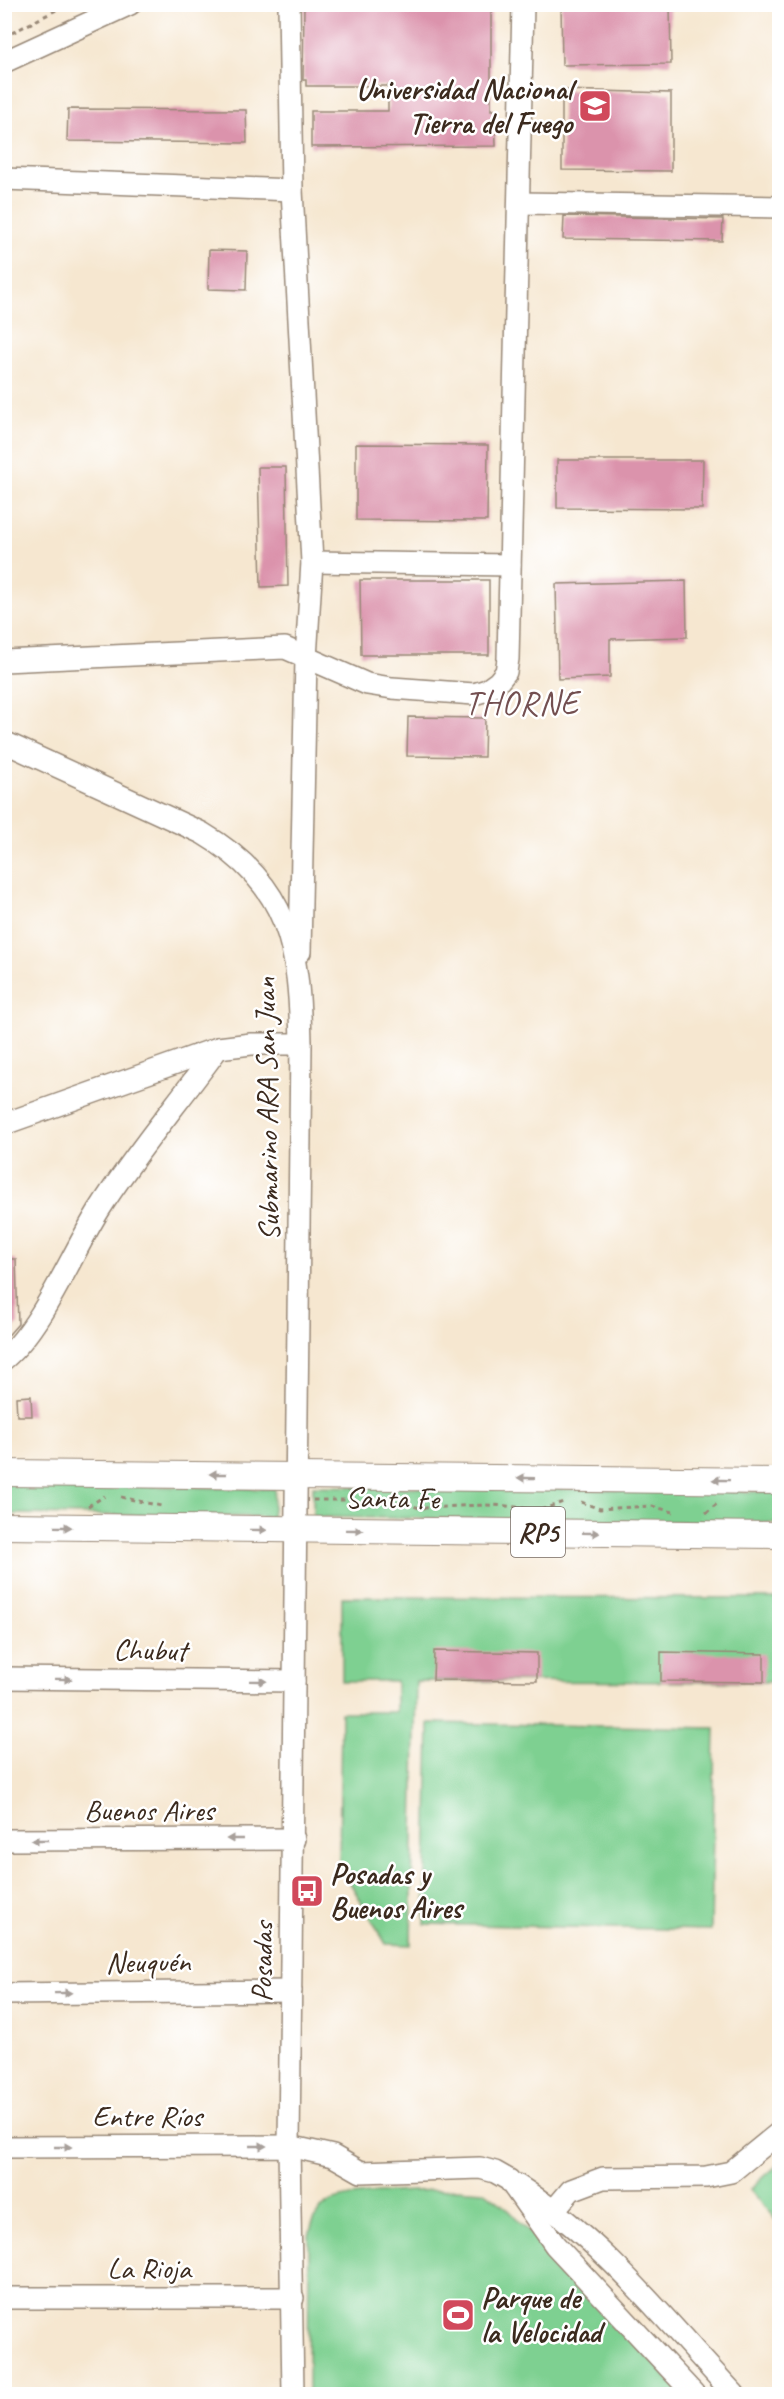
<svg xmlns="http://www.w3.org/2000/svg" width="784" height="2399" viewBox="0 0 784 2399" font-family="Caveat,sans-serif">
	<style>
		.green { fill: #7ed091; stroke: #5c7d58; stroke-width: 1.5 }
		.building { fill: #db93ac }
		.lines { fill: none; stroke-linecap: round; stroke-linejoin: round }
		.minor-casing { stroke: #988877; stroke-width: 24 }
		.major-casing { stroke: #988877; stroke-width: 28 }
		.path { stroke: #988877; stroke-width: 3; stroke-dasharray: 4.5 4.5; stroke-linecap: butt }
		.minor { stroke: #fff; stroke-width: 21 }
		.major { stroke: #fff; stroke-width: 26 }
		.oneway { fill: #a79f9a }
		.labels { text-anchor: middle; dominant-baseline: central; stroke-width: 5; stroke-linejoin: round; paint-order: stroke }
		.shield { fill: #fff; stroke: #766a62; stroke-width: 1.5 }
		.shield-label { font-size: 28px; font-weight: bold; fill: #3b2a1e }
		.poi-label { font-size: 30px; font-weight: bold; fill: #3b2a1e; stroke: #fff; text-anchor: start }
		.street-label { font-size: 30px; fill: #3b2a1e; stroke: #fff }
		.quarter-label { font-size: 33px; letter-spacing: 1.5px; fill: #734f50; stroke: #fff }
	</style>
	<rect width="100%" height="100%" fill="#fff"/>
	<filter id="ink" filterUnits="userSpaceOnUse"><feTurbulence type="fractalNoise" baseFrequency=".0167" numOctaves="2"/><feDisplacementMap in="SourceGraphic" scale="12" xChannelSelector="R" yChannelSelector="G"/><feConvolveMatrix kernelMatrix="1 2 1 2 8 2 1 2 1" color-interpolation-filters="sRGB"/></filter>
	<filter id="wash" filterUnits="userSpaceOnUse"><feTurbulence type="fractalNoise" baseFrequency=".008" numOctaves="4" result="noise"/><feDisplacementMap in="SourceGraphic" scale="24" xChannelSelector="R" yChannelSelector="G"/><feGaussianBlur stdDeviation="1.35" result="paint"/><feColorMatrix in="noise" values="0 0 0 0 0 0 0 0 0 0 0 0 0 0 0 0 0 1.4 0 .05"/><feComposite in="paint" operator="in"/></filter>
	<g filter="url(#wash)">
		<rect width="100%" height="100%" fill="#f6e7d0"/>
		<g class="green">
			<path d="M8,1483l267,6 -3,28 -267,-3 -1,-29z"/>
			<path d="M313,1486l466,6v31l-466,-6z"/>
			<path d="M342,1597l437,1v84l-363,-1 -5,264 -25,-1 -47,-80 2,-152h55v-31h-54z"/>
			<path d="M429,1723l286,5 -4,202 -286,-6z"/>
			<path d="M779,2164v60l-29,-35z"/>
			<path d="M456,2189l28,2 23,17 176,186h-375l1,-158c3,-14 8,-27 21,-34 20,-11 100,-11 126,-13z"/>
		</g>
		<g id="blocks">
			<g class="building">
				<path d="M304,4h187v106h4l1,36 -185,1v-36h77v-25h-82v-6h-3z"/>
				<path d="M561,4h109l1,60 -109,1z"/>
				<path d="M562,90l109,3v78l-109,-1z"/>
				<path d="M68,109l178,1 1,33 -180,-2z"/>
				<path d="M564,216l159,3 -1,22 -159,-2z"/>
				<path d="M209,250l38,1 -1,39 -38,-1z"/>
				<path d="M356,444l132,1 -1,76 -131,-1z"/>
				<path d="M557,460h146l-1,49 -145,-1z"/>
				<path d="M258,467h28l2,119 -27,1z"/>
				<path d="M360,580h129v75h-128z"/>
				<path d="M686,581l1,56 -77,2v38l-52,2 -2,-95z"/>
				<path d="M408,717l77,1 -1,39 -77,-1z"/>
				<path d="M4,1259h12l2,65 -14,16z"/>
				<path d="M31,1396l1,20h-15l-1,-19z"/>
				<path d="M434,1651l103,2v28l-104,-1z"/>
				<path d="M661,1652l103,2v28l-103,-1z"/>
			</g>
		</g>
	</g>
	<g filter="url(#ink)">
		<use href="#blocks" fill-opacity="0" stroke="#988877" stroke-width="1.5"/>
		<g class="lines">
			<defs>
				<g id="minor">
					<path d="M289,4l3,186 20,372 -6,96 -6,294"/>
					<path d="M4,62l126,-58"/>
					<path d="M4,179l288,11"/>
					<path d="M519,203l261,4"/>
					<path d="M312,562l198,3"/>
					<path d="M4,661l281,-13 82,36 25,4 82,6 13,-4 11,-8 8,-10 2,-13 15,-655"/>
					<path d="M4,742l198,91c89,53 97,116 99,211l-12,1102 4,248"/>
					<path d="M4,1124l214,-76 33,-4h50"/>
					<path d="M4,1359c38,-31 68,-106 95,-149 36,-57 80,-108 119,-162"/>
					<path d="M4,1678l290,3"/>
					<path d="M4,1840l290,-1"/>
					<path d="M4,1994l287,-3"/>
					<path d="M4,2147l285,-1 44,10 28,16 119,-4 15,4 14,8 46,65 139,149"/>
					<path d="M517,2185c85,54 149,136 217,209"/>
					<path d="M555,2209l16,-19 32,-12 103,-1 25,-5 49,-40"/>
					<path d="M4,2298h289"/>
				</g>
				<g id="major">
					<path d="M4,1473l776,8"/>
					<path d="M4,1526l776,9"/>
				</g>
			</defs>
			<use href="#minor" class="minor-casing"/>
			<use href="#major" class="major-casing"/>
			<g class="path">
				<path d="M4,37l64,-33"/>
				<path d="M121,1497l40,9"/>
				<path d="M381,1498l12,6c16,-6 16,4 30,4 36,-1 73,-7 108,2"/>
				<path d="M313,1500h41"/>
				<path d="M581,1502l19,7 52,-3 21,6"/>
				<path d="M88,1506l17,-10"/>
				<path d="M541,1510l25,-9"/>
				<path d="M706,1513l13,-11"/>
			</g>
			<use href="#minor" class="minor"/>
			<use href="#major" class="major"/>
		</g>
		<defs><path id="oneway-solid" d="M-6-.8H1V-3.2L6.5 0L1 3.2V.8H-6Z" transform="scale(1.5)"/></defs>
		<g class="oneway">
			<use href="#oneway-solid" transform="translate(218 1474) rotate(-180)"/>
			<use href="#oneway-solid" transform="translate(526 1478) rotate(-179)"/>
			<use href="#oneway-solid" transform="translate(721 1480) rotate(-179)"/>
			<use href="#oneway-solid" transform="translate(63 1527) rotate(1)"/>
			<use href="#oneway-solid" transform="translate(258 1530) rotate(1)"/>
			<use href="#oneway-solid" transform="translate(354 1530) rotate(1)"/>
			<use href="#oneway-solid" transform="translate(591 1533) rotate(1)"/>
			<use href="#oneway-solid" transform="translate(63 1679) rotate(1)"/>
			<use href="#oneway-solid" transform="translate(258 1681) rotate(1)"/>
			<use href="#oneway-solid" transform="translate(235 1839) rotate(180)"/>
			<use href="#oneway-solid" transform="translate(40 1840) rotate(180)"/>
			<use href="#oneway-solid" transform="translate(63 1993) rotate(-1)"/>
			<use href="#oneway-solid" transform="translate(258 2146)"/>
			<use href="#oneway-solid" transform="translate(63 2147)"/>
		</g>
	</g>
	<defs>
		<symbol id="university-square" viewBox="-11 -11 22 22"><rect x="-9" y="-9" width="18" height="18" rx="4" fill="#d1495b" stroke="#fff"/><path d="M0-5L7-2L0 1L-7-2ZM-4 1L0 2.5L4 1V4Q0 6-4 4Z" fill="#fff"/></symbol>
		<symbol id="bus-square" viewBox="-11 -11 22 22"><rect x="-9" y="-9" width="18" height="18" rx="4" fill="#d1495b" stroke="#fff"/><path d="M-5-6H5V4H4V6H2V4H-2V6H-4V4H-5ZM-3.5-4V0h7V-4ZM-3.5 1.2v1.5H-2V1.2ZM2 1.2v1.5H3.5V1.2Z" fill="#fff"/></symbol>
		<symbol id="stadium-square" viewBox="-11 -11 22 22"><rect x="-9" y="-9" width="18" height="18" rx="4" fill="#d1495b" stroke="#fff"/><path d="M0-5a6.5 5 0 1 0 0 10a6.5 5 0 1 0 0-10ZM-3.5-1.8h7v3.6h-7Z" fill="#fff"/></symbol>
	</defs>
	<g fill-rule="evenodd">
		<use href="#university-square" x="576" y="87" width="38" height="38"/>
		<use href="#bus-square" x="288" y="1872" width="38" height="38"/>
		<use href="#stadium-square" x="439" y="2296" width="38" height="38"/>
	</g>
	<g class="labels">
		<rect class="shield" x="511" y="1507" width="54" height="50" rx="4.5"/>
		<g class="shield-label">
			<text x="538" y="1532">RP5</text>
		</g>
		<g class="poi-label">
			<text x="572" y="89" text-anchor="end">Universidad Nacional<tspan x="572" dy="34">Tierra del Fuego</tspan></text>
			<text x="330" y="1874">Posadas y<tspan x="330" dy="34">Buenos Aires</tspan></text>
			<text x="481" y="2298">Parque de<tspan x="481" dy="34">la Velocidad</tspan></text>
		</g>
		<g class="street-label">
			<text transform="translate(267 1109) rotate(-91)">Submarino ARA San Juan</text>
			<text transform="translate(392 1498) rotate(1)">Santa Fe</text>
			<text transform="translate(150 1650) rotate(1)">Chubut</text>
			<text x="149" y="1810">Buenos Aires</text>
			<text transform="translate(148 1962) rotate(-1)">Neuquén</text>
			<text transform="translate(262 1962) rotate(-89)">Posadas</text>
			<text x="147" y="2116">Entre Ríos</text>
			<text x="149" y="2268">La Rioja</text>
		</g>
		<g class="quarter-label">
			<text x="522" y="703">THORNE</text>
		</g>
	</g>
	<rect width="784" height="2399" fill="none" stroke="#fff" stroke-width="24"/>
</svg>
